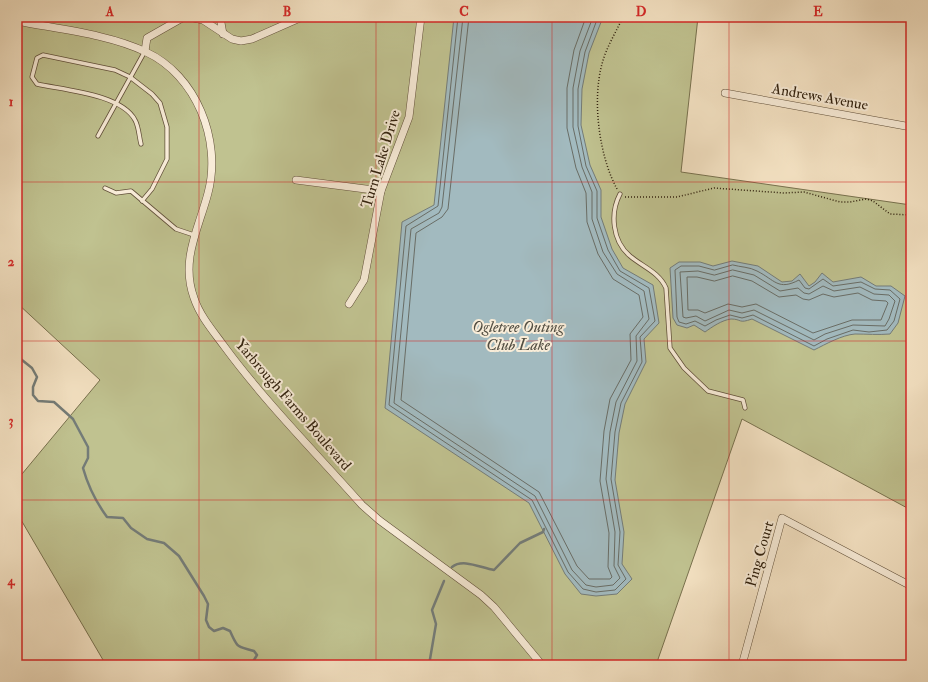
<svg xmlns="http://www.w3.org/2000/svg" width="928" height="682" viewBox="0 0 928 682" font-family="'IM FELL Double Pica',serif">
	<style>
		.green { fill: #c0c290; stroke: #78714e }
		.water { fill: #a2babf; stroke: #747c78 }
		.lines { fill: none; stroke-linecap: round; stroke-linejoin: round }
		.shore { stroke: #696d66; stroke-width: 1 }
		.stream { stroke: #747c78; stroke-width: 2.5 }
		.lane-casing { stroke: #61503a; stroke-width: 5 }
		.street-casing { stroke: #61503a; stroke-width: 8 }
		.path { stroke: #30200d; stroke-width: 1.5; stroke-dasharray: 1 2; stroke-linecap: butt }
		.lane { stroke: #f8ecd8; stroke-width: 3.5 }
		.street { stroke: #f8ecd8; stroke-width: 7 }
		.grid { fill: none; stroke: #d62828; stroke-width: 1; stroke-opacity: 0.55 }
		.labels { text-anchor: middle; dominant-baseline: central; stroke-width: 4; stroke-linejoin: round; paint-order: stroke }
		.street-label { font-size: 15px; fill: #30200d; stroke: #f8ecd8 }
		.water-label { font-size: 16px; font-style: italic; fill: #524e42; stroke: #f8ecd8 }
		.neatline { fill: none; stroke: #d62828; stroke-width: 1.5 }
		.grid-label { font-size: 13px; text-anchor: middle; font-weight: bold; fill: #d62828 }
	</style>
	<rect width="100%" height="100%" fill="#f4e2c3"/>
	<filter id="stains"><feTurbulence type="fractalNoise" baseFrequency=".005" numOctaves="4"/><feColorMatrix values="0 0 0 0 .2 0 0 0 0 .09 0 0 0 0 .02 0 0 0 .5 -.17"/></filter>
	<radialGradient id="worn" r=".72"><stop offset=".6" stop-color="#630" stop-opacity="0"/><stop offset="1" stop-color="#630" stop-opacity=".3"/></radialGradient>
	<path class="green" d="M17,17h681l-17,155 230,33v305l-169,-91 -86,246h-550l-89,-152v-33l83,-100 -83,-77z"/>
	<g class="water">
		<path d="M454,17h149l-14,36 -7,36 -1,36 9,40 11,25v27l11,32 11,19 30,17 6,38 -15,16 2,23 -21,42 -6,29 -4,47 9,52 -2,32 10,15 -15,15 -21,2 -15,-2 -16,-20 -36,-71 -144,-95 17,-186 32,-17z"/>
		<path d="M732,261l26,5 24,16 10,-1 8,-7 9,12 6,-4 7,-9 11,9 28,-5 15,9h15l14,10 -7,27 -8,11c-12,1 -23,0 -35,0 -13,1 -29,10 -41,16l-62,-31c-14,5 -10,0 -21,0 -9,1 -19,8 -26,13l-11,-7 -7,3 -10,-3 -4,-7 -3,-50 9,-6h21l13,4z"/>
	</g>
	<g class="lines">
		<g class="shore">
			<path d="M458,17l-20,189 -32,20 -17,179 143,95 36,72 15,17 13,3 19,-2 11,-11 -8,-14 2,-33 -9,-53 4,-47 6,-29 21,-41 -2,-25 15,-16 -6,-33 -29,-17 -12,-21 -11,-32v-27l-11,-25 -8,-40v-37l7,-37 13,-35"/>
			<path d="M463,17l-21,190 -3,6 -28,16 -17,174 141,93 37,74 14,15 10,2 17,-2 7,-7 -6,-12 1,-34 -9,-53 4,-47 6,-30 21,-41 -1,-25 13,-17 -5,-28 -27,-17 -14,-22 -11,-33v-27l-10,-25 -9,-40v-39l7,-37 13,-34"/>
			<path d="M469,17l-21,192 -6,8 -26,16 -15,167 138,92 38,74 12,13h21l2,-2 -4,-10 1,-34 -9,-52 4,-50 6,-32 21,-39 -1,-26 13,-17 -4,-22 -26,-16 -15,-25 -11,-32 -1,-29 -10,-25 -9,-40v-40l7,-38 12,-33"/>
			<path d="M733,265c7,2 17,2 24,6 18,9 21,20 42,9l6,8 4,1 14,-10 10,7 28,-4 14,7 15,1 10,9 -6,22 -7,9 -18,2 -16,-2 -26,9 -13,7 -61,-31 -11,3 -12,-3 -14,5 -11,6 -10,-5 -9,3 -7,-2 -2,-5 -2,-47 6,-4h18l15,4z"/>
			<path d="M733,270l21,5 26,16 18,-3 6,5 5,1 14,-8 11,5 26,-4 14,7 15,1 6,6 -6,18 -4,7 -32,-1 -28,9 -11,6 -60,-30 -12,3 -13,-3 -24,11 -9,-5 -10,2 -3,-1 -3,-45 18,-1 16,4z"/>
			<path d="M733,276l19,5 27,16 17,-2 7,4 6,1 14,-6 11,3 24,-4 14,7 14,1 2,2 -7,17h-29l-39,13 -57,-29 -14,3 -14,-3 -23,9 -7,-3h-10l-1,-33h10l17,4z"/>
		</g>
		<g class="stream">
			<path d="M17,356l15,12 5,9 -4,10v8l5,6 16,1 19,17 15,28v11l-5,10c5,18 13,34 24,49l16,1 8,10 16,11 17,4 15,13 25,40 4,8 -2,16 3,7 5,4 9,-3 7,3c8,18 7,15 24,20l3,4 -6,10"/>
			<path d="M452,567c11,-9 29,1 42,3l26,-27 23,-11 1,-3"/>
			<path d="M429,665l7,-41 -4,-14 12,-29"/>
		</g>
		<defs>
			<g id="lane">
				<path d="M98,136l47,-85"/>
				<path d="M141,144c-2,-7 -2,-17 -6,-24 -14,-26 -71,-30 -98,-36l-5,-7 5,-19 6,-3 72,15 15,7 22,17 8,9 7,24v32l-15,30 -10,12"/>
				<path d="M105,188l11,5 15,-2 45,38 18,6"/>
				<path d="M620,194c-10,19 -8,47 10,62 13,11 29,16 36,32l4,60 14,20 24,23 35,9 2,8"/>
			</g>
			<g id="street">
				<path d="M189,17l14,3 29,19 9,2 11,-2 50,-22"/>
				<path d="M220,17l3,17"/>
				<path d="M17,21c40,8 92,13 129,31 50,23 76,88 62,141 -9,35 -28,67 -14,105 6,18 19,33 30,48 42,57 92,107 138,159l17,15 102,75 13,12 48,58"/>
				<path d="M145,51l2,-13 37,-21"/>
				<path d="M725,93l186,34"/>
				<path d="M296,180l85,11"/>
				<path d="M349,304l15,-24 17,-89 28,-74 12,-100"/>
				<path d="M742,665l40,-147 129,68"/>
			</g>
		</defs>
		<use href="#lane" class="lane-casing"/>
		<use href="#street" class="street-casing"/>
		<g class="path">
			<path d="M617,189c-18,-33 -25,-89 -15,-125 4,-16 14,-32 21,-47"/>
			<path d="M625,197h52l37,-9 70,5 20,-1 36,10h10l16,-3 7,2 17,13 21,1"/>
		</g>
		<use href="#lane" class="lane"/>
		<use href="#street" class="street"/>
	</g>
	<path class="grid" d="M199,17v648M376,17v648M552,17v648M729,17v648M17,182h894M17,341h894M17,500h894"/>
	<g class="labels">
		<g class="street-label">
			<text transform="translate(820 97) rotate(10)">Andrews Avenue</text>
			<text transform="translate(381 159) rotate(-73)">Turn Lake Drive</text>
			<text transform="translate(293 405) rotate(49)">Yarbrough Farms Boulevard</text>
			<text transform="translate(760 554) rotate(-74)">Ping Court</text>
		</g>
		<g class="water-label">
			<text x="518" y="327">Ogletree Outing<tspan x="518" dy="18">Club Lake</tspan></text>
		</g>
	</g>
	<rect width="928" height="682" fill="none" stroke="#f4e2c3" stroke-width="44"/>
	<rect x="22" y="22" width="884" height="638" class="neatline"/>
	<g class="grid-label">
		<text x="110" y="16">A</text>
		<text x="287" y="16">B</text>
		<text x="464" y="16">C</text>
		<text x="641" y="16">D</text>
		<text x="818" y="16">E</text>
		<text x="11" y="106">1</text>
		<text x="11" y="266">2</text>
		<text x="11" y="425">3</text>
		<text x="11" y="585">4</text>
	</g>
	<rect width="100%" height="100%" filter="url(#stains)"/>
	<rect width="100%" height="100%" fill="url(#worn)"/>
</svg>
